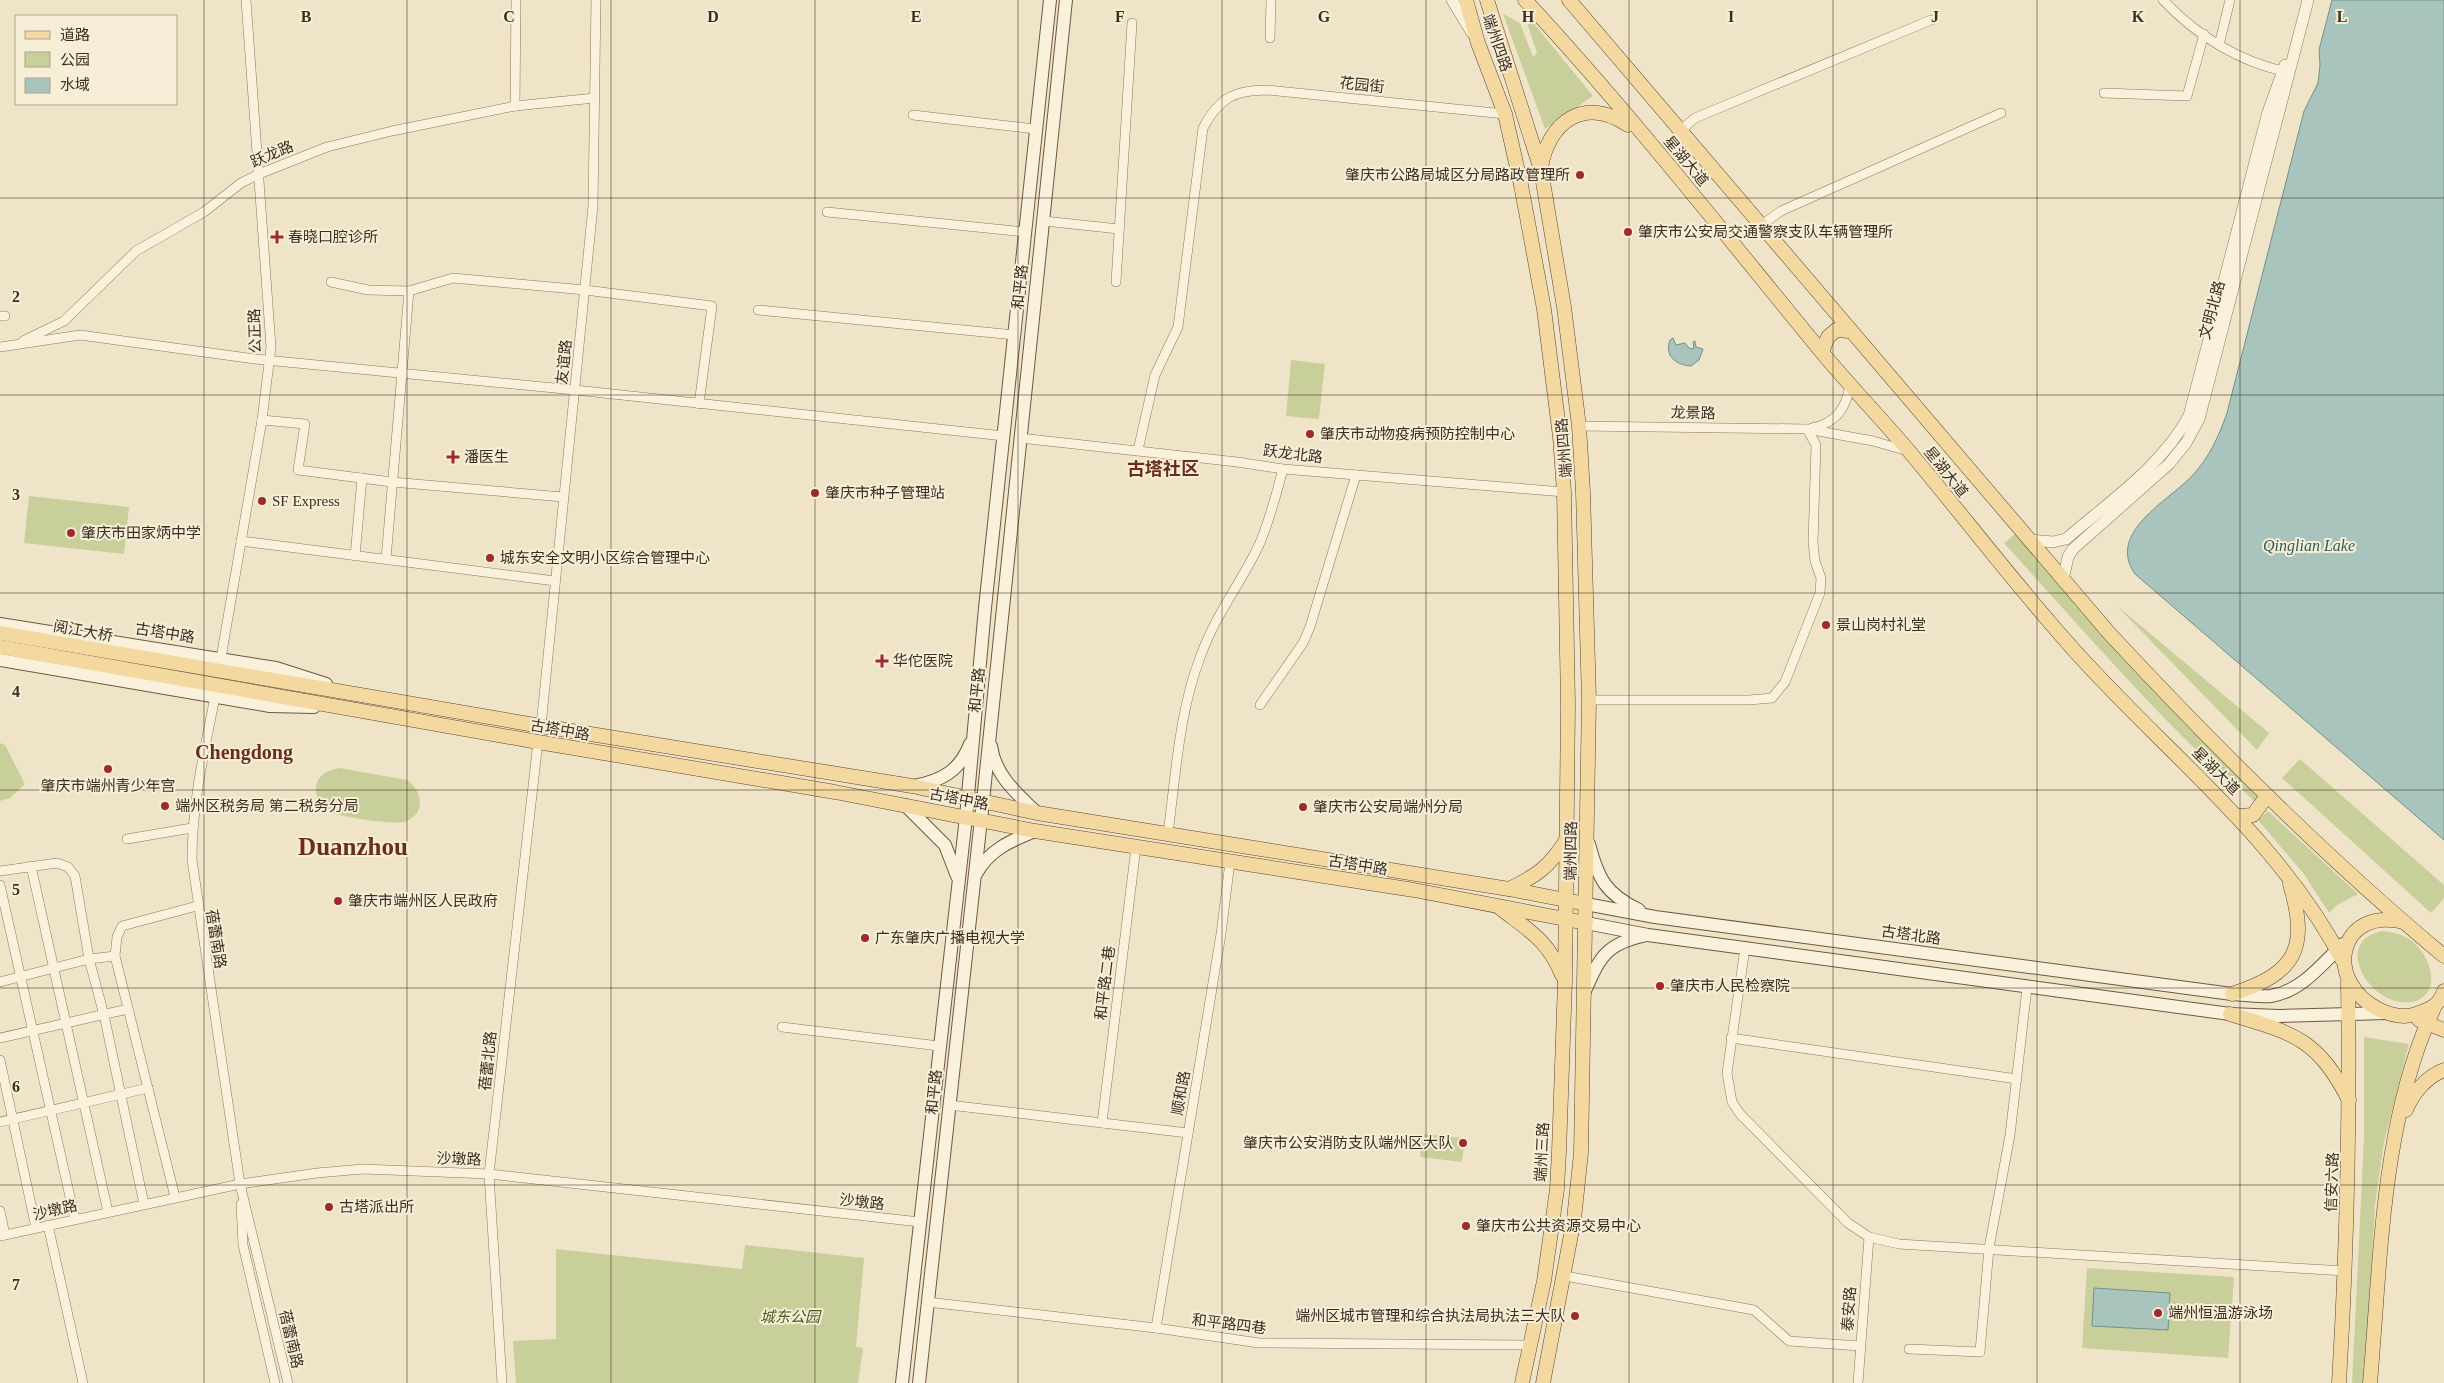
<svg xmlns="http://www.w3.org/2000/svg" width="2444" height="1383" viewBox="0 0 2444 1383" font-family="'Times New Roman','Noto Sans SC',serif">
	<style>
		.green { fill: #c9cf9b }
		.water { fill: #a9c4bc; stroke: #6f938a }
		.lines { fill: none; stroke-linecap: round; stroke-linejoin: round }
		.minor-casing { stroke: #8d765c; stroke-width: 10 }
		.tertiary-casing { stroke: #8d765c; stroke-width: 12 }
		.secondary-casing { stroke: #6f573f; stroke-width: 14 }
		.primary-casing { stroke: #5b4430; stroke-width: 15 }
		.minor { stroke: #faf1dc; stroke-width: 9 }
		.tertiary { stroke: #faf1dc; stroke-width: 11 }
		.secondary { stroke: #faf1dc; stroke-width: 12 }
		.primary { stroke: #f3d9a0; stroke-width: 14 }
		.grid { fill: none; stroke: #3d2e20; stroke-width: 1; stroke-opacity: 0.55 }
		.poi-dot { fill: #9e2a2b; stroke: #f7eed8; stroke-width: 2 }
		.labels { text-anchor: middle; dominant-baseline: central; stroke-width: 4; stroke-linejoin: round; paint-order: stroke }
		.street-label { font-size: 15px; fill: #3d2e20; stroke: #f7eed8 }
		.poi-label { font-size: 15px; fill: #3d2e20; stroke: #f7eed8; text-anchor: start }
		.park-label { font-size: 15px; font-style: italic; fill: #4d5a26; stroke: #f7eed8 }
		.water-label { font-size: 16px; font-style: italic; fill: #2f5d5a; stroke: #f7eed8 }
		.quarter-label { font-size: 18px; font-weight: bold; fill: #6b2e1e; stroke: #f7eed8 }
		.district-label { font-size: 20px; font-weight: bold; fill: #6b2e1e; stroke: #f7eed8 }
		.town-label { font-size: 25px; font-weight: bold; fill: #6b2e1e; stroke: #f7eed8 }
		.grid-label { font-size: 16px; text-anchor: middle; font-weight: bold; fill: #3d2e20; stroke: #f7eed8; stroke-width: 4; stroke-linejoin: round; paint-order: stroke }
	</style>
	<rect width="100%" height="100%" fill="#f0e4c8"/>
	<g class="green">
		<path d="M1503,14l17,9 13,34 4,-4 -10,-30 4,-3 62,76 -48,33z"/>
		<path d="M1291,360l34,4 -6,55 -33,-3z"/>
		<path d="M29,496l100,11 -5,47 -100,-11z"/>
		<path d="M2015,534l126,139 119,122 -6,6c-23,-23 -49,-42 -71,-64 -62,-62 -120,-129 -179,-194z"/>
		<path d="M2116,605l153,128 -12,17z"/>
		<path d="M0,743l5,2 20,39 -15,14 -10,3z"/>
		<path d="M2300,759l144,126v13l-13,15 -149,-135z"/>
		<path d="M339,768l68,12c17,12 19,36 -4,42 -11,3 -70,-6 -79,-12 -5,-5 -8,-14 -8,-21 0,-13 11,-19 23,-21z"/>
		<path d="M2268,811l90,83 -21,11 -8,8 -25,-39 -46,-54z"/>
		<path d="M2383,931c10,1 17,3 26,8 22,14 35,56 3,63 -42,7 -82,-62 -29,-71z"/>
		<path d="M2364,1037l45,7 -25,98 -9,63 -10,178h-13l12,-245z"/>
		<path d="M1422,1134l43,4 -3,24 -42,-5z"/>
		<path d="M745,1245l119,13 -8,89 7,1 -5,35h-342l-3,-42 43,-2v-90l186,20z"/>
		<path d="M2087,1268l147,9 -6,81 -146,-10z"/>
	</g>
	<g class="water">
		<path d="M2332,0h112v840l-309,-266c-29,-41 33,-73 57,-98 17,-18 27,-40 35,-63l77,-302 14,-28 2,-18 -1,-15z"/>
		<path d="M1673,338l3,7 9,-2 4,5 5,1 -1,-7 2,-1 1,6 7,2 -4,11 -8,6c-15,-1 -27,-10 -21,-26z"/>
		<path d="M2094,1288l76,5 -2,37 -76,-4z"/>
	</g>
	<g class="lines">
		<defs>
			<g id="minor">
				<path d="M2163,0c33,35 76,62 124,72"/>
				<path d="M1270,38l1,-38"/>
				<path d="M2219,45l11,-45"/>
				<path d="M2104,93l83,3 17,-62"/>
				<path d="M515,106l1,-106"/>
				<path d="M913,115l123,14"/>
				<path d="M1680,131l15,-13 236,-98"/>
				<path d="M827,212l199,20"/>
				<path d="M1044,221l75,8"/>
				<path d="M1760,226l21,-15 220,-98"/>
				<path d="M331,282l37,8 41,1 44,-13 132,12 127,16 -13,98"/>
				<path d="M1116,282l16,-259"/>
				<path d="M758,310l257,25"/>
				<path d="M0,316h5"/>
				<path d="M23,341l41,-20 72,-70 68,-39 37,-29 18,-9 68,-27 65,-16 123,-25 80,-8"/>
				<path d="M0,347l80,-12 175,24 320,31 429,46"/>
				<path d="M262,420l43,4 -7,46 94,12 171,15"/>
				<path d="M1579,426l228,3 66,12 35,10"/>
				<path d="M1812,428c24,-5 34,-19 38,-43"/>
				<path d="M1020,438l217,24 46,7 281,23"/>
				<path d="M1138,450l17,-75 23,-48 25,-199c16,-30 31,-38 65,-38l237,24"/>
				<path d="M241,541l314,40"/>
				<path d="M355,556l7,-78"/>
				<path d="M386,559l23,-268"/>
				<path d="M221,658l41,-238 9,-73 -25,-347"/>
				<path d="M215,697c-11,55 -23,107 -23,163l48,324 48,199"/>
				<path d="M1589,700h160l23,-2 13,-16 35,-89 1,-15 -6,-17 -2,-18 3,-98 -9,-16"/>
				<path d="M1260,705l43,-62 7,-16 46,-152"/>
				<path d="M541,726l52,-520 3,-206"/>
				<path d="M1168,833c8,-59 11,-122 33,-178 15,-41 40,-72 58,-110 11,-25 17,-50 24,-76"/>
				<path d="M127,839l65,-11"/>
				<path d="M31,866l77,346"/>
				<path d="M0,871l57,-8 11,4 7,9 14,83 15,56 40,189"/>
				<path d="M0,885l75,334"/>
				<path d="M1745,948l-18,125 5,29 8,12 108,109 21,14 30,7 446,27"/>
				<path d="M0,982l89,-23 26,-3"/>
				<path d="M782,1027l157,19"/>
				<path d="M0,1038l128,-29"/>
				<path d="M1731,1038l286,41"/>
				<path d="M0,1060l36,168"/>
				<path d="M949,1105l239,28"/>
				<path d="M0,1122l148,-34"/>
				<path d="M1102,1123l34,-276"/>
				<path d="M175,1197l-60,-241 2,-19 5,-11 75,-20"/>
				<path d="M241,1204l2,41 32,138"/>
				<path d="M0,1211l5,24"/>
				<path d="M48,1225l35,158"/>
				<path d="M0,1236l240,-52 77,-11 46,-4 126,5 431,48"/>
				<path d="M1565,1276l189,34 35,31 71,5"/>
				<path d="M927,1302l229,26 103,15 271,2"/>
				<path d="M1156,1328l65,-394 9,-72"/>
				<path d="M1909,1349l71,3 9,-104 21,-113 17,-147"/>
				<path d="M502,1383l-13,-209 49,-432"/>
				<path d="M1858,1383l11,-146"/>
			</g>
			<g id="tertiary">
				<path d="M1452,0l20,33"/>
				<path d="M2030,540l23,2 13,-3c44,-38 95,-72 123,-123l79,-304 17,-47"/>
				<path d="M2063,580l5,-23 5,-8 96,-85 17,-21 13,-24 109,-419"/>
			</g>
			<g id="secondary">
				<path d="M0,624l276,44 50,16"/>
				<path d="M0,660l270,46 44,1"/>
				<path d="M991,746c4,29 25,47 46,67"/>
				<path d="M914,786c27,-5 46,-15 56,-42"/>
				<path d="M905,805l40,40 12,31"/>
				<path d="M1589,844c9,35 17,50 50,66"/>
				<path d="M976,874c13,-24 34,-33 59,-43"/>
				<path d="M1586,904l69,13 577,77c13,1 26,3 39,2 31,-5 51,-32 72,-52"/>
				<path d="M1586,923l62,12 582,79 48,2 109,-3"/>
				<path d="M1584,993c15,-34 21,-49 59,-57"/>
				<path d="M902,1383l64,-566 19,-209 65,-608"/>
				<path d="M919,1383l64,-582 83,-801"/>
			</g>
			<g id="primary">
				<path d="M1466,0l12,43 27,71 16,71 23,124 16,128 4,55 4,212 -3,277 -6,171 -2,37 -13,92 -22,102"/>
				<path d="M1487,0l54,170 23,137 15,119 4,66 6,208 -8,453 -7,66 -31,164"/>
				<path d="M1525,0c104,112 198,232 295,350 28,34 59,66 88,100 53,63 103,129 158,191 93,107 210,192 277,320"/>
				<path d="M1569,0l540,633c105,113 216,224 335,323"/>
				<path d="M1541,167c8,-46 44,-71 87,-42"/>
				<path d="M1822,352l6,-15 8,-7 13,1"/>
				<path d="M0,633l541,93 371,60 125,27 472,76 77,15"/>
				<path d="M0,647l538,95 297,50 200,39 379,59 172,33"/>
				<path d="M2238,816l15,-1 14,-19"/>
				<path d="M1509,889c29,-14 40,-22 58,-50"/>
				<path d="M1500,908c28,22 48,32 62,67"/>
				<path d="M2404,922c-67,-16 -81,61 -24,88 11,5 25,8 36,4 14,-5 23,-8 28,-23"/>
				<path d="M2232,994c64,-21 77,-45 58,-110"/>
				<path d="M2230,1014c63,19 87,24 119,86"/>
				<path d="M2419,1020l25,10"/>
				<path d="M2406,1110c7,-17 20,-33 38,-40"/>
				<path d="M2339,1383c8,-135 11,-266 9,-401"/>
				<path d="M2370,1383c11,-123 11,-261 64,-375"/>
			</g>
		</defs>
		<use href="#minor" class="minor-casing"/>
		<use href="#tertiary" class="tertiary-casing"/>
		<use href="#secondary" class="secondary-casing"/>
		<use href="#primary" class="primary-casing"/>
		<use href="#minor" class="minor"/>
		<use href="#tertiary" class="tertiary"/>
		<use href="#secondary" class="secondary"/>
		<use href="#primary" class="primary"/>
	</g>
	<path class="grid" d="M204,0v1383M407,0v1383M611,0v1383M815,0v1383M1018,0v1383M1222,0v1383M1426,0v1383M1629,0v1383M1833,0v1383M2037,0v1383M2240,0v1383M0,198h2444M0,395h2444M0,593h2444M0,790h2444M0,988h2444M0,1185h2444"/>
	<g class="poi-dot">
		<circle cx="1580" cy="175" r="5"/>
		<circle cx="1628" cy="232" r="5"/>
		<path d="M274.5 229.5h5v5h5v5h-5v5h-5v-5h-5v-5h5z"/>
		<circle cx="1310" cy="434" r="5"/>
		<path d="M450.5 449.5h5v5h5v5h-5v5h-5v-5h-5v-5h5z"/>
		<circle cx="815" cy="493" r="5"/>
		<circle cx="262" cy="501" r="5"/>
		<circle cx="71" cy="533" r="5"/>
		<circle cx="490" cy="558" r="5"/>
		<circle cx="1826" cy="625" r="5"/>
		<path d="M879.5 653.5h5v5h5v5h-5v5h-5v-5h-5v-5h5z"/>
		<circle cx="108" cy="769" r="5"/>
		<circle cx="165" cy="806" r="5"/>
		<circle cx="1303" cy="807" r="5"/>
		<circle cx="338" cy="901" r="5"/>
		<circle cx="865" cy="938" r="5"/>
		<circle cx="1660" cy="986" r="5"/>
		<circle cx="1463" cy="1143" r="5"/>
		<circle cx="329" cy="1207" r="5"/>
		<circle cx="1466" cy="1226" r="5"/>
		<circle cx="2158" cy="1313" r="5"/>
		<circle cx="1575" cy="1316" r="5"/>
	</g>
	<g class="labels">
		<g class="street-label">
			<text transform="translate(1497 43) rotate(71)">端州四路</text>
			<text transform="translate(1362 85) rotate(6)">花园街</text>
			<text transform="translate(272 154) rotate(-23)">跃龙路</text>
			<text transform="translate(1686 161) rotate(50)">星湖大道</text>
			<text transform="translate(1020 287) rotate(-84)">和平路</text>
			<text transform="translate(2212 310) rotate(-75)">文明北路</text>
			<text transform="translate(255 331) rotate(-92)">公正路</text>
			<text transform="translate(564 362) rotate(-84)">友谊路</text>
			<text transform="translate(1693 413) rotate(1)">龙景路</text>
			<text transform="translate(1564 448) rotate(-95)">端州四路</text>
			<text transform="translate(1293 454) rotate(7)">跃龙北路</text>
			<text transform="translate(1946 472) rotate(51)">星湖大道</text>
			<text transform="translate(83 631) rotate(10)">阅江大桥</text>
			<text transform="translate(165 633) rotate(9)">古塔中路</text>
			<text transform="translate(977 690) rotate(-84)">和平路</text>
			<text transform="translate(560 730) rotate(10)">古塔中路</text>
			<text transform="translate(2216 771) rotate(45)">星湖大道</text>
			<text transform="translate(959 799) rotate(11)">古塔中路</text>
			<text transform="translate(1571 851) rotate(-89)">端州四路</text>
			<text transform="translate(1358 865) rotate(9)">古塔中路</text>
			<text transform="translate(1911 935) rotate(8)">古塔北路</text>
			<text transform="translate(216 939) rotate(81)">蓓蕾南路</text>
			<text transform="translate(1105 983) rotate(-83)">和平路二巷</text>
			<text transform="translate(488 1061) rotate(-84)">蓓蕾北路</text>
			<text transform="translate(934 1092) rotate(-84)">和平路</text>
			<text transform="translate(1181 1093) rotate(-80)">顺和路</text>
			<text transform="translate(1542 1152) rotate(-87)">端州三路</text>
			<text transform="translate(459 1159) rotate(2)">沙墩路</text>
			<text transform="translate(2332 1182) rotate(-88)">信安六路</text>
			<text transform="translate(862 1202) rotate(6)">沙墩路</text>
			<text transform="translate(55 1210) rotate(-13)">沙墩路</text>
			<text transform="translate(1849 1309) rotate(-86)">泰安路</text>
			<text transform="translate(1229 1324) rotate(7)">和平路四巷</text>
			<text transform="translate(291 1339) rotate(77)">蓓蕾南路</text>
		</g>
		<g class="poi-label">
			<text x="1570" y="175" text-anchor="end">肇庆市公路局城区分局路政管理所</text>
			<text x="1638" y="232">肇庆市公安局交通警察支队车辆管理所</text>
			<text x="288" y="237">春晓口腔诊所</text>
			<text x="1320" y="434">肇庆市动物疫病预防控制中心</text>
			<text x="464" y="457">潘医生</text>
			<text x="825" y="493">肇庆市种子管理站</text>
			<text x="272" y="501">SF Express</text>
			<text x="81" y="533">肇庆市田家炳中学</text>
			<text x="500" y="558">城东安全文明小区综合管理中心</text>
			<text x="1836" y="625">景山岗村礼堂</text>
			<text x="893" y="661">华佗医院</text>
			<text x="108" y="786" text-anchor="middle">肇庆市端州青少年宫</text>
			<text x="175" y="806">端州区税务局 第二税务分局</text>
			<text x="1313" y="807">肇庆市公安局端州分局</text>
			<text x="348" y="901">肇庆市端州区人民政府</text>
			<text x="875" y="938">广东肇庆广播电视大学</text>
			<text x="1670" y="986">肇庆市人民检察院</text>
			<text x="1453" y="1143" text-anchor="end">肇庆市公安消防支队端州区大队</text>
			<text x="339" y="1207">古塔派出所</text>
			<text x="1476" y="1226">肇庆市公共资源交易中心</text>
			<text x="2168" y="1313">端州恒温游泳场</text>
			<text x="1565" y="1316" text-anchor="end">端州区城市管理和综合执法局执法三大队</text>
		</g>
		<g class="park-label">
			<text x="790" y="1317">城东公园</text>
		</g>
		<g class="water-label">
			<text x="2309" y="545">Qinglian Lake</text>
		</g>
		<g class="quarter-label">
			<text x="1163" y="469">古塔社区</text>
		</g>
		<g class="district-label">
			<text x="244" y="752">Chengdong</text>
		</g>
		<g class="town-label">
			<text x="353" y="846">Duanzhou</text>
		</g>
	</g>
	<g class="grid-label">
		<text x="306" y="22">B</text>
		<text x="509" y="22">C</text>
		<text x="713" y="22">D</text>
		<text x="916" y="22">E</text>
		<text x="1120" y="22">F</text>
		<text x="1324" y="22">G</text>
		<text x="1528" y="22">H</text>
		<text x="1731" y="22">I</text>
		<text x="1935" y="22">J</text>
		<text x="2138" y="22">K</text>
		<text x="2342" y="22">L</text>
		<text x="16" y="302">2</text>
		<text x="16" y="500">3</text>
		<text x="16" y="697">4</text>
		<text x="16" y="895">5</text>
		<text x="16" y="1092">6</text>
		<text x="16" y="1290">7</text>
	</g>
	<rect x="15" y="15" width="162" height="90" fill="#f7eed8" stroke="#ada18e"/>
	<rect x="25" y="31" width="25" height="8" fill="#f3d9a0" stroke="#ada18e"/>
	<text x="60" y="40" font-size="15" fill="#3d2e20">道路</text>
	<rect x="25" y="52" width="25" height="15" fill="#c9cf9b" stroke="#ada18e"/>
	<text x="60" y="65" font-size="15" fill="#3d2e20">公园</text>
	<rect x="25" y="78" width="25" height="15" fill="#a9c4bc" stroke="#ada18e"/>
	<text x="60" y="90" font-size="15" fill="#3d2e20">水域</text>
</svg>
